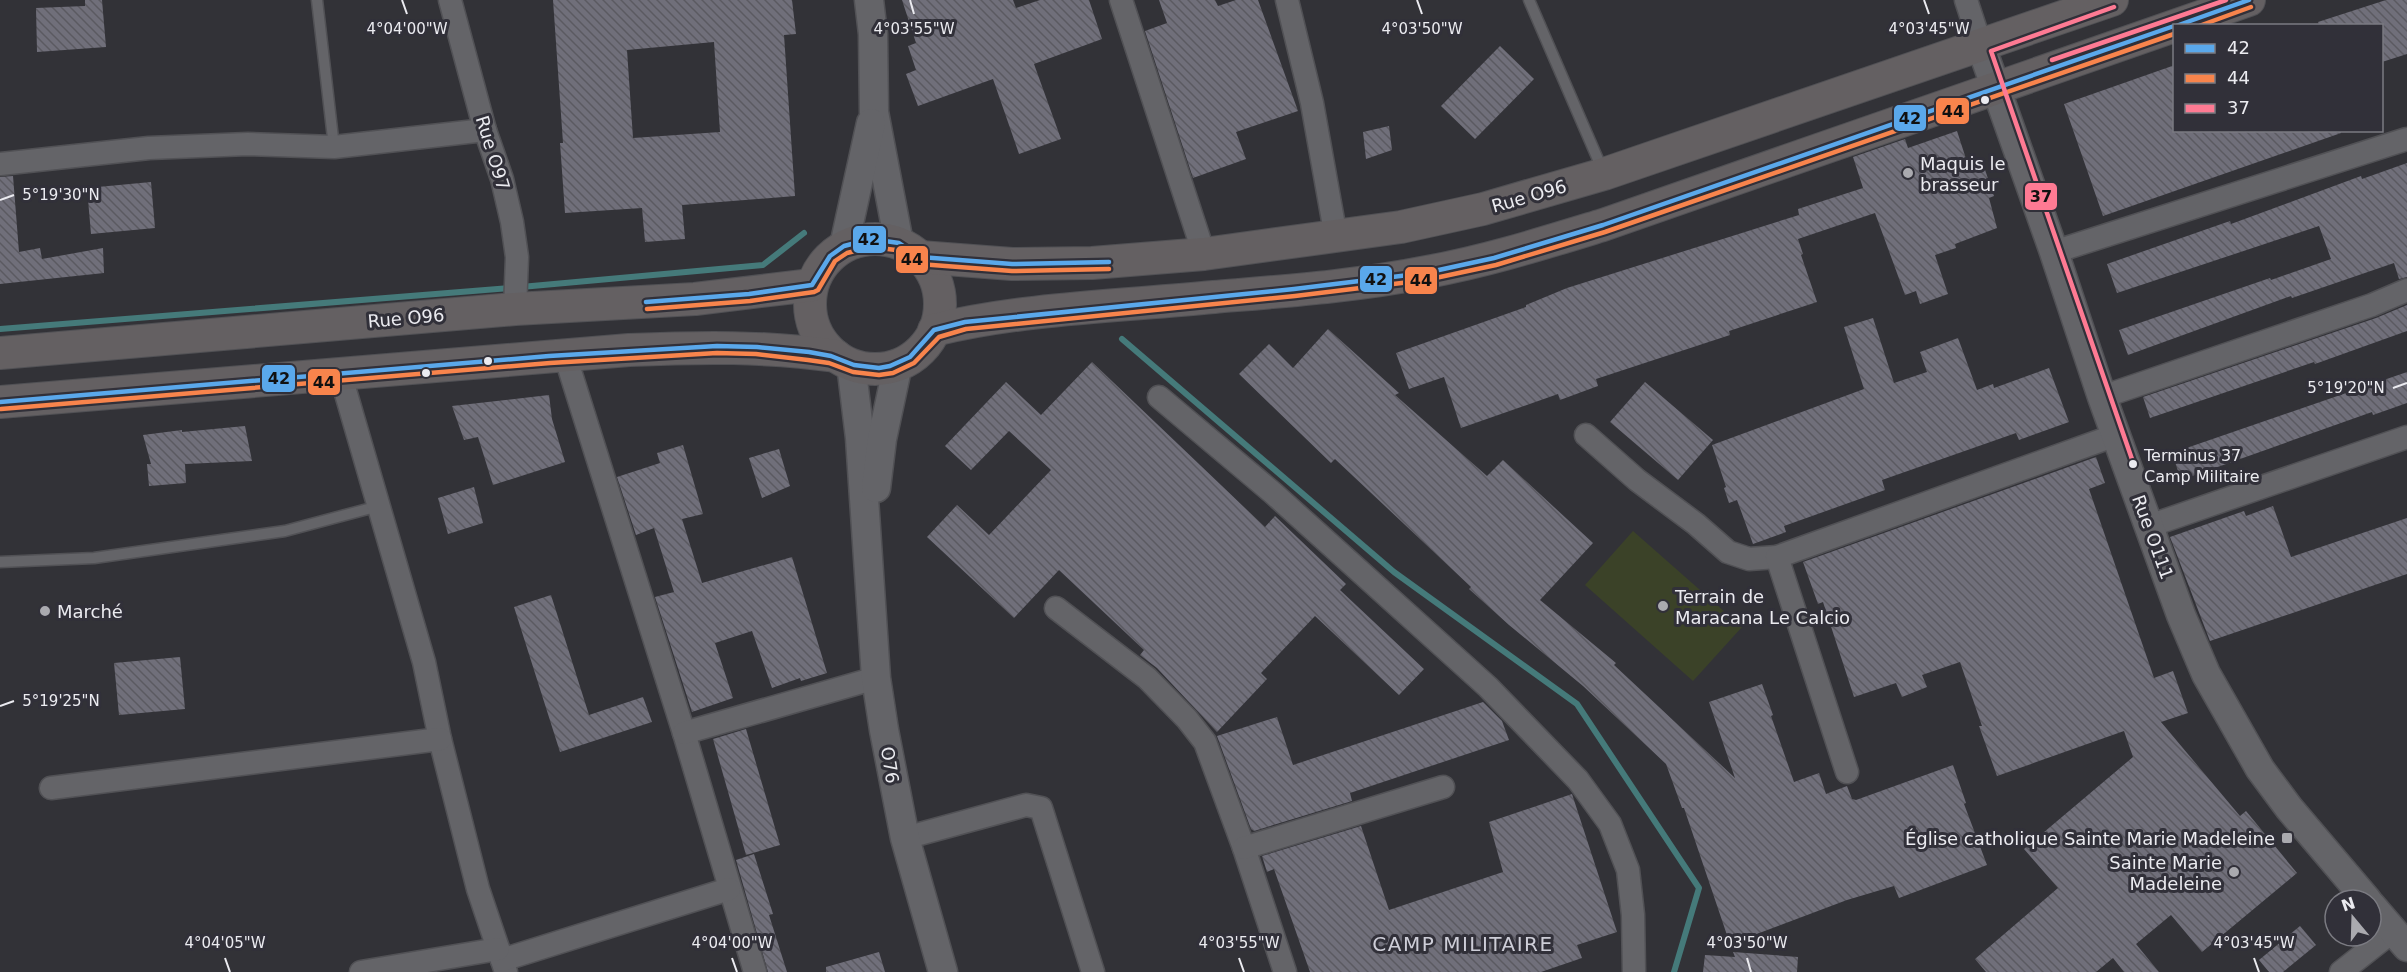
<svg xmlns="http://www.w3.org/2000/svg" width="2407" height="972" viewBox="0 0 2407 972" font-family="'DejaVu Sans',sans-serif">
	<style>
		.grass { fill: #3b4228 }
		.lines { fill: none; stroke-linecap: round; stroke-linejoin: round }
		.stream { stroke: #457a7a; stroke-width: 6 }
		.building { fill: url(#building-back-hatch); fill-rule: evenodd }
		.service-casing { stroke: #515155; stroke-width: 13 }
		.minor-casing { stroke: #515155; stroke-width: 25 }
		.tertiary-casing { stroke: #515155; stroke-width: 31 }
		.secondary-casing { stroke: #515155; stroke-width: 34 }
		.service { stroke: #646468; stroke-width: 10 }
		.minor { stroke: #646468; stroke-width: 22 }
		.tertiary { stroke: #646468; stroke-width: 28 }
		.secondary { stroke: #646062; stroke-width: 32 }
		.bus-1-casing { stroke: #313039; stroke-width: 9 }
		.bus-2-casing { stroke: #313039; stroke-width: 9 }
		.bus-3-casing { stroke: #313039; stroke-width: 9 }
		.bus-1 { stroke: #5aa8eb; stroke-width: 4.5 }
		.bus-2 { stroke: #f8844c; stroke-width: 4.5 }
		.bus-3 { stroke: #fe7a93; stroke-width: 4.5 }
		.ticks { fill: none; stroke: #ebebf0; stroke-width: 2 }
		.bus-dot { fill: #ebebf0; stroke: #313039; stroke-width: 2 }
		.poi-dot { fill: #aaaaaf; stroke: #313039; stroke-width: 2 }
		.labels { text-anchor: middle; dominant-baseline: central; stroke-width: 6; stroke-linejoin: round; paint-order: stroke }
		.bus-label { font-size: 16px; fill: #ebebf0; stroke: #313039; text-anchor: start }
		.street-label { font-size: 18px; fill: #ebebf0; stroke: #313039 }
		.poi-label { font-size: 18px; fill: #ebebf0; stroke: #313039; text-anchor: start }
		.neighbourhood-label { font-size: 20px; letter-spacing: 1.5px; fill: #cdcdd7; stroke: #313039 }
		.ticks-label { font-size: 15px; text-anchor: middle; fill: #ebebf0; stroke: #313039; stroke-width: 6; stroke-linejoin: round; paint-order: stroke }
		.line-badge { stroke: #313039; stroke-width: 2 }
		.pale-badge-label { font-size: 16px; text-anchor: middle; font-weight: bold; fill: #111 }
	</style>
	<defs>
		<pattern id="building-back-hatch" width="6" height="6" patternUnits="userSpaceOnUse" patternTransform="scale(1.5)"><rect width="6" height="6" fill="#706f7a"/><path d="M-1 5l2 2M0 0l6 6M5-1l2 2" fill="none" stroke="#5b5a61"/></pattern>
	</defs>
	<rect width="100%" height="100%" fill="#323237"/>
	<path class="grass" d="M1633,531l109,96 -49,54 -108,-96z"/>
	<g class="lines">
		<g class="stream">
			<path d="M521,287l242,-22 41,-32"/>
			<path d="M0,329l511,-41"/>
			<path d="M1122,339l272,233 183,132 122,184 -25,84"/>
		</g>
	</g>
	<g class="building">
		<path d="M85,0h17l4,47 -69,5 -1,-44 49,-2z"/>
		<path d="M553,0h239l4,34 -12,1 11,161 -113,9 3,34 -40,3 -3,-34 -77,5 -5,-70h3zM714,42l6,90 -87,6 -6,-88z"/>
		<path d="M902,0h111l3,8 24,-8h49l13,39 -68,25 27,75 -42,15 -26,-75 -75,27 -12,-32 10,-4 -8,-24 8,-3z"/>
		<path d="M1159,0h56l3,6 18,-6h22l40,111 -62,21 10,27 -53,19 -48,-147 22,-8z"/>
		<path d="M2386,0h21v54l-25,8v-36h-63l-1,-4z"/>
		<path d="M1500,46l34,33 -59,60 -34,-33z"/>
		<path d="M2175,65v65h165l1,3 -238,83 -39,-112z"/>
		<path d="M1389,126l3,24 -26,9 -3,-27z"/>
		<path d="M1957,131l12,37 14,-4 11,32 -5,2 8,30 -42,16 1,4 -21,7 13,39 -28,10 -4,-13 -11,4 -30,-82 -77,26 5,15 -2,1 16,47 -88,29 1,4 -134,44 2,7 -38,14 -2,-6 -97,34 -17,-51 -35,12 -13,-36 130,-46v-2l41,-17 232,-73 -1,-6 65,-21 -10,-31 52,-18 3,9z"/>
		<path d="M2407,163v114l-8,2 -5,-16 -102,35 -1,-2 -163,59 -9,-25 151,-52 1,2 60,-21 -12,-33 -202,67 -10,-29 123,-43 1,3 130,-48 1,3z"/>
		<path d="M13,176l6,76 21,-4 2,11 61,-11 1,25 -104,11v-107z"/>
		<path d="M151,182l4,46 -64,6 -4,-46z"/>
		<path d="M2407,305v26l-92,33 -1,-2 -164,56 -7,-21 233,-79z"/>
		<path d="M1873,318l21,65 33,-11 -7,-20 38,-14 19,52 16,-6 1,4 55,-20 20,54 -50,18 -3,-7 -134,47 3,10 -101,36 2,6 -33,12 -16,-44 -8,3 -5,-15 2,-1 -14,-42 152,-56 -20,-62z"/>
		<path d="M1328,329l71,64 -4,2 92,81 16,-16 90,83 -53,57 76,63 -2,2 121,113 -26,-76 53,-18 11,31 -2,1 23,66 25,-9 7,21 21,-8 5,13 4,1 97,-35 13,38 -2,1 23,61 -88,33 -5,-12 -47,14 -117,44 -46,-136h-2l-16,-44 -83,-78 -74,-61 -40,-36 2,-2 -136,-128 -4,4 -92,-89 30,-30 24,24z"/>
		<path d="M1092,362l173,165 10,-11 71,68 -6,6 84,79 -25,26 -84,-79 -54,57 6,6 -50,53 -60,-64 -17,-13 4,-5 -85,-80 -45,48 -87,-81 30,-32 32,30 62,-65 -42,-39 -38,39 -26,-24 61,-64 35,33z"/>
		<path d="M2407,372v31l-34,12 -1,-3 -191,68 -9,-27z"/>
		<path d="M1645,382l68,58 -35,40 -68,-58z"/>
		<path d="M549,395l3,24 13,43 -72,23 -15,-48 -14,3 -12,-34z"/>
		<path d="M245,426l7,35 -67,3 1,19 -37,3 -2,-22h4l-8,-29 39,-5v2z"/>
		<path d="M683,445l20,69 -21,5 20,64 90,-26 35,116 -26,8 -1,-3 -28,10 -20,-57 -37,12 18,55 -41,14 -37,-115 19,-5 -20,-64 -18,7 -19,-58 43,-14 -3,-10z"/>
		<path d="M779,449l11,37 -28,12 -13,-40z"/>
		<path d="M2096,457l9,26 -16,6 65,189 19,-7 15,42 -27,9 79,94 6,-5 51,62 -95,79 -31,-37 -35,29 23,28h-35l-11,-14 -17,14h-110l-11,-13 83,-71 -34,-39 109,-92 -9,-26 -127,45 -18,-50h3l-22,-64 -38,13 5,12 -25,10 -6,-14 -42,14 -31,-95 -5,2 -15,-42z"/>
		<path d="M474,487l9,36 -35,11 -10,-36z"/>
		<path d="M2273,506l18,51 116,-39v56l-197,67 -40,-104 74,-26 2,5z"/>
		<path d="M551,595l38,120 54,-18 9,25 -92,30 -46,-145z"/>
		<path d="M180,657l5,52 -66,6 -5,-52z"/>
		<path d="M1483,702l19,19 7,19 -159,53 2,8 -98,30 -3,-2 -34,-93 60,-19 16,48z"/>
		<path d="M746,729l34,116 -34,10 -33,-116z"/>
		<path d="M1572,794l45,138 -40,13 5,13 -41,14h-231l-36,-103 -7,3 -5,-16 99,-30 28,84 114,-38 -14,-50z"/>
		<path d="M754,854l19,60 -4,1 18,57h-19l-32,-112z"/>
		<path d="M2300,926l16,19 -33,27h-14l-10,-12z"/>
		<path d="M879,952l6,20h-59v-5z"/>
		<path d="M1733,952l65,5 -1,15h-94l2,-17 30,2z"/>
	</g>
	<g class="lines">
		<defs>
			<g id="service">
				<path d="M317,0l17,147"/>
				<path d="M1529,0l74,171"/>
				<path d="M0,562l94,-4 191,-27 94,-25"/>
			</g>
			<g id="minor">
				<path d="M450,0l35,130 17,49 10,43 5,35 -2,52"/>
				<path d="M1121,0l83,254"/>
				<path d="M1287,0l25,103 24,134"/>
				<path d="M1966,0l15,46"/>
				<path d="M0,164l149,-16 99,-4 86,3 151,-17"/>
				<path d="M2054,252l353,-113"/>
				<path d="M565,355l119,378 71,239"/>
				<path d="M340,373l84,289 16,77 38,150 28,83"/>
				<path d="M1159,397l114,96 215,194 90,93 32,44 18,46 5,45 1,57"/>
				<path d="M2102,397l270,-92 35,-15"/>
				<path d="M1586,435l51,45 59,44 32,28 21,7 28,-2"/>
				<path d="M2149,526l258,-89"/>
				<path d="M1056,608l91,70 40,41 18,23 39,106 41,124"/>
				<path d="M684,733l192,-55"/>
				<path d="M1847,772l-70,-215 339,-122"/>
				<path d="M51,788l389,-49"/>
				<path d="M905,838l121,-33 15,3 52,164"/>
				<path d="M1244,848l199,-61"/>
				<path d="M502,960l227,-71"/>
				<path d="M361,972l137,-23"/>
				<path d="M2341,972l52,-41"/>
			</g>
			<g id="tertiary">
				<path d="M869,0l4,34 1,78 25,131"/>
				<path d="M1981,46l73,206 48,145 79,218 25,59 54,95 29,39 78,92"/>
				<path d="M844,246l27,-123"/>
				<path d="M851,364l9,74 16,240 8,52 21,108 38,134"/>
				<path d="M876,488l6,-49 16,-75"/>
				<path d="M2371,905l36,42"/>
			</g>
			<g id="secondary">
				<circle cx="875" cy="304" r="65"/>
				<path d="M920,257l92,7 80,-1 112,-9 197,-27 82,-18 121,-35 508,-174"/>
				<path d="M934,330c90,-22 188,-24 280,-33 71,-6 143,-11 213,-25 60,-11 117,-29 176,-47l646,-225"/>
				<path d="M0,353l515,-44 180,-10 117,-14"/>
				<path d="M0,402l629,-52c73,-3 135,-4 207,6"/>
			</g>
		</defs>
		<use href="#service" class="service-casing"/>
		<use href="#minor" class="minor-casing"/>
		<use href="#tertiary" class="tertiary-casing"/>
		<use href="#secondary" class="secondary-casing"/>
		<use href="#service" class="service"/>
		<use href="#minor" class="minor"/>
		<use href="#tertiary" class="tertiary"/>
		<use href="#secondary" class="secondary"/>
		<defs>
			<g id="bus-1">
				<path d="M2176,26l73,-26"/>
				<path d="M646,302l103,-8 63,-9 18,-29 14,-10 27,-7 28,4 21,14 92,7 97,-2"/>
				<path d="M0,402l549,-46 168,-10 40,1 52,5 22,4 23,9 25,3 11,-2 20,-9 24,-27 31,-8 329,-33 131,-16 69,-15 109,-33 571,-199"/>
			</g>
			<g id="bus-2">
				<path d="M2199,26l52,-19"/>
				<path d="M647,309l103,-8 64,-9 4,-2 17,-29 12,-8 24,-6 25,3 23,14 93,7 97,-2"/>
				<path d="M1,409l549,-46 167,-10 39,1 52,6 21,3 24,9 26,3 14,-2 21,-10 25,-26 27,-8 329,-33 131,-16 70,-15 109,-33 569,-198"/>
			</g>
			<g id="bus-3">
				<path d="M2114,7l-123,44 143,414"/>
				<path d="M2052,60l174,-60"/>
			</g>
		</defs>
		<use href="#bus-1" class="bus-1-casing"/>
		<use href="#bus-2" class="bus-2-casing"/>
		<use href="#bus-3" class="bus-3-casing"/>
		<use href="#bus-1" class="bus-1"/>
		<use href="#bus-2" class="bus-2"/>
		<use href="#bus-3" class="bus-3"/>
	</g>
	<path class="ticks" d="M402,0l5,14M910,0l4,14M1417,0l5,14M1924,0l5,14M0,200l14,-5M2393,388l14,-5M0,706l14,-5M225,958l5,14M732,958l5,14M1239,958l5,14M1747,958l4,14M2254,958l5,14"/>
	<g class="bus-dot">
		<circle cx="1985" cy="100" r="5"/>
		<circle cx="488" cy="361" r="5"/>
		<circle cx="426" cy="373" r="5"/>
		<circle cx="2133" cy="464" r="5"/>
	</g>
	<g class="poi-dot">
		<circle cx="1908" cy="173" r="6"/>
		<circle cx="1663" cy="606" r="6"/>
		<circle cx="45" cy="611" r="6"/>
		<rect x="2281" y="832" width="12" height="12" rx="3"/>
		<circle cx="2234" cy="872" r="6"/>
	</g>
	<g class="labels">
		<g class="bus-label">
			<text x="2144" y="455">Terminus 37<tspan x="2144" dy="21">Camp Militaire</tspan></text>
		</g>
		<g class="street-label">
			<text transform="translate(493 153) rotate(73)">Rue O97</text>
			<text transform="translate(1529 196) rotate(-16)">Rue O96</text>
			<text transform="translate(406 318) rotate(-5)">Rue O96</text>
			<text transform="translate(2153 537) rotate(70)">Rue O111</text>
			<text transform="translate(890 765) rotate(81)">O76</text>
		</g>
		<g class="poi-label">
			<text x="1920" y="163">Maquis le<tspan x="1920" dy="21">brasseur</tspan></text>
			<text x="1675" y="596">Terrain de<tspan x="1675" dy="21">Maracana Le Calcio</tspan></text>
			<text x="57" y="611">Marché</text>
			<text x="2275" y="838" text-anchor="end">Église catholique Sainte Marie Madeleine</text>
			<text x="2222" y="862" text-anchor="end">Sainte Marie<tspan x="2222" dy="21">Madeleine</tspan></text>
		</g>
		<g class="neighbourhood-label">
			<text x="1463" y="944">CAMP MILITAIRE</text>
		</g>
	</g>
	<g class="ticks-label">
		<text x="407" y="34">4°04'00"W</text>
		<text x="914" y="34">4°03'55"W</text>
		<text x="1929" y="34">4°03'45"W</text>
		<text x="1422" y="34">4°03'50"W</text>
		<text x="61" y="200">5°19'30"N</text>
		<text x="2346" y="393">5°19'20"N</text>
		<text x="61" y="706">5°19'25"N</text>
		<text x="225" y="948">4°04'05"W</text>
		<text x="732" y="948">4°04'00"W</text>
		<text x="1239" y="948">4°03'55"W</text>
		<text x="1747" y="948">4°03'50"W</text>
		<text x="2254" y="948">4°03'45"W</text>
	</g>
	<g class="line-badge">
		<rect x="1935" y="97" width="35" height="28" rx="6" fill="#f8844c"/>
		<rect x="1893" y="104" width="34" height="28" rx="6" fill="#5aa8eb"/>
		<rect x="2024" y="182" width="34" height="29" rx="6" fill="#fe7a93"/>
		<rect x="852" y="225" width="35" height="29" rx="6" fill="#5aa8eb"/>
		<rect x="895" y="245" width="34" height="29" rx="6" fill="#f8844c"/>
		<rect x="1359" y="265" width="34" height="28" rx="6" fill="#5aa8eb"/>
		<rect x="1404" y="266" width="34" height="29" rx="6" fill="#f8844c"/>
		<rect x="261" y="364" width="35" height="29" rx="6" fill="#5aa8eb"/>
		<rect x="307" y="368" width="34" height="28" rx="6" fill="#f8844c"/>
	</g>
	<g class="pale-badge-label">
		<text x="1953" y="117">44</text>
		<text x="1910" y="124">42</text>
		<text x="2041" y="202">37</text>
		<text x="869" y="245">42</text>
		<text x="912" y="265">44</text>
		<text x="1376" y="285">42</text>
		<text x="1421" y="286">44</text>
		<text x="279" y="384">42</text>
		<text x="324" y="388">44</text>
	</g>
	<rect x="2173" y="24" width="210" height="108" fill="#313039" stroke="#7b7b82" stroke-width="1.5"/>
	<rect x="2185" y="44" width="30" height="9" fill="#5aa8eb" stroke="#7b7b82" stroke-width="1.5"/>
	<text x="2227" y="54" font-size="18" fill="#ebebf0">42</text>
	<rect x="2185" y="74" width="30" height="9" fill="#f8844c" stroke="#7b7b82" stroke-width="1.5"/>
	<text x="2227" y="84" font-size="18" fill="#ebebf0">44</text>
	<rect x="2185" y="104" width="30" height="9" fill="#fe7a93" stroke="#7b7b82" stroke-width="1.5"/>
	<text x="2227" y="114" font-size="18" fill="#ebebf0">37</text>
	<g transform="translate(2353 918) rotate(341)"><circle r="28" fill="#313039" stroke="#7b7b82" stroke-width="1.5"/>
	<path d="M0-4.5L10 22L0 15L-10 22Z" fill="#aaaaaf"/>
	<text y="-9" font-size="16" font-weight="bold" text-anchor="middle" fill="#ebebf0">N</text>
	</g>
</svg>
